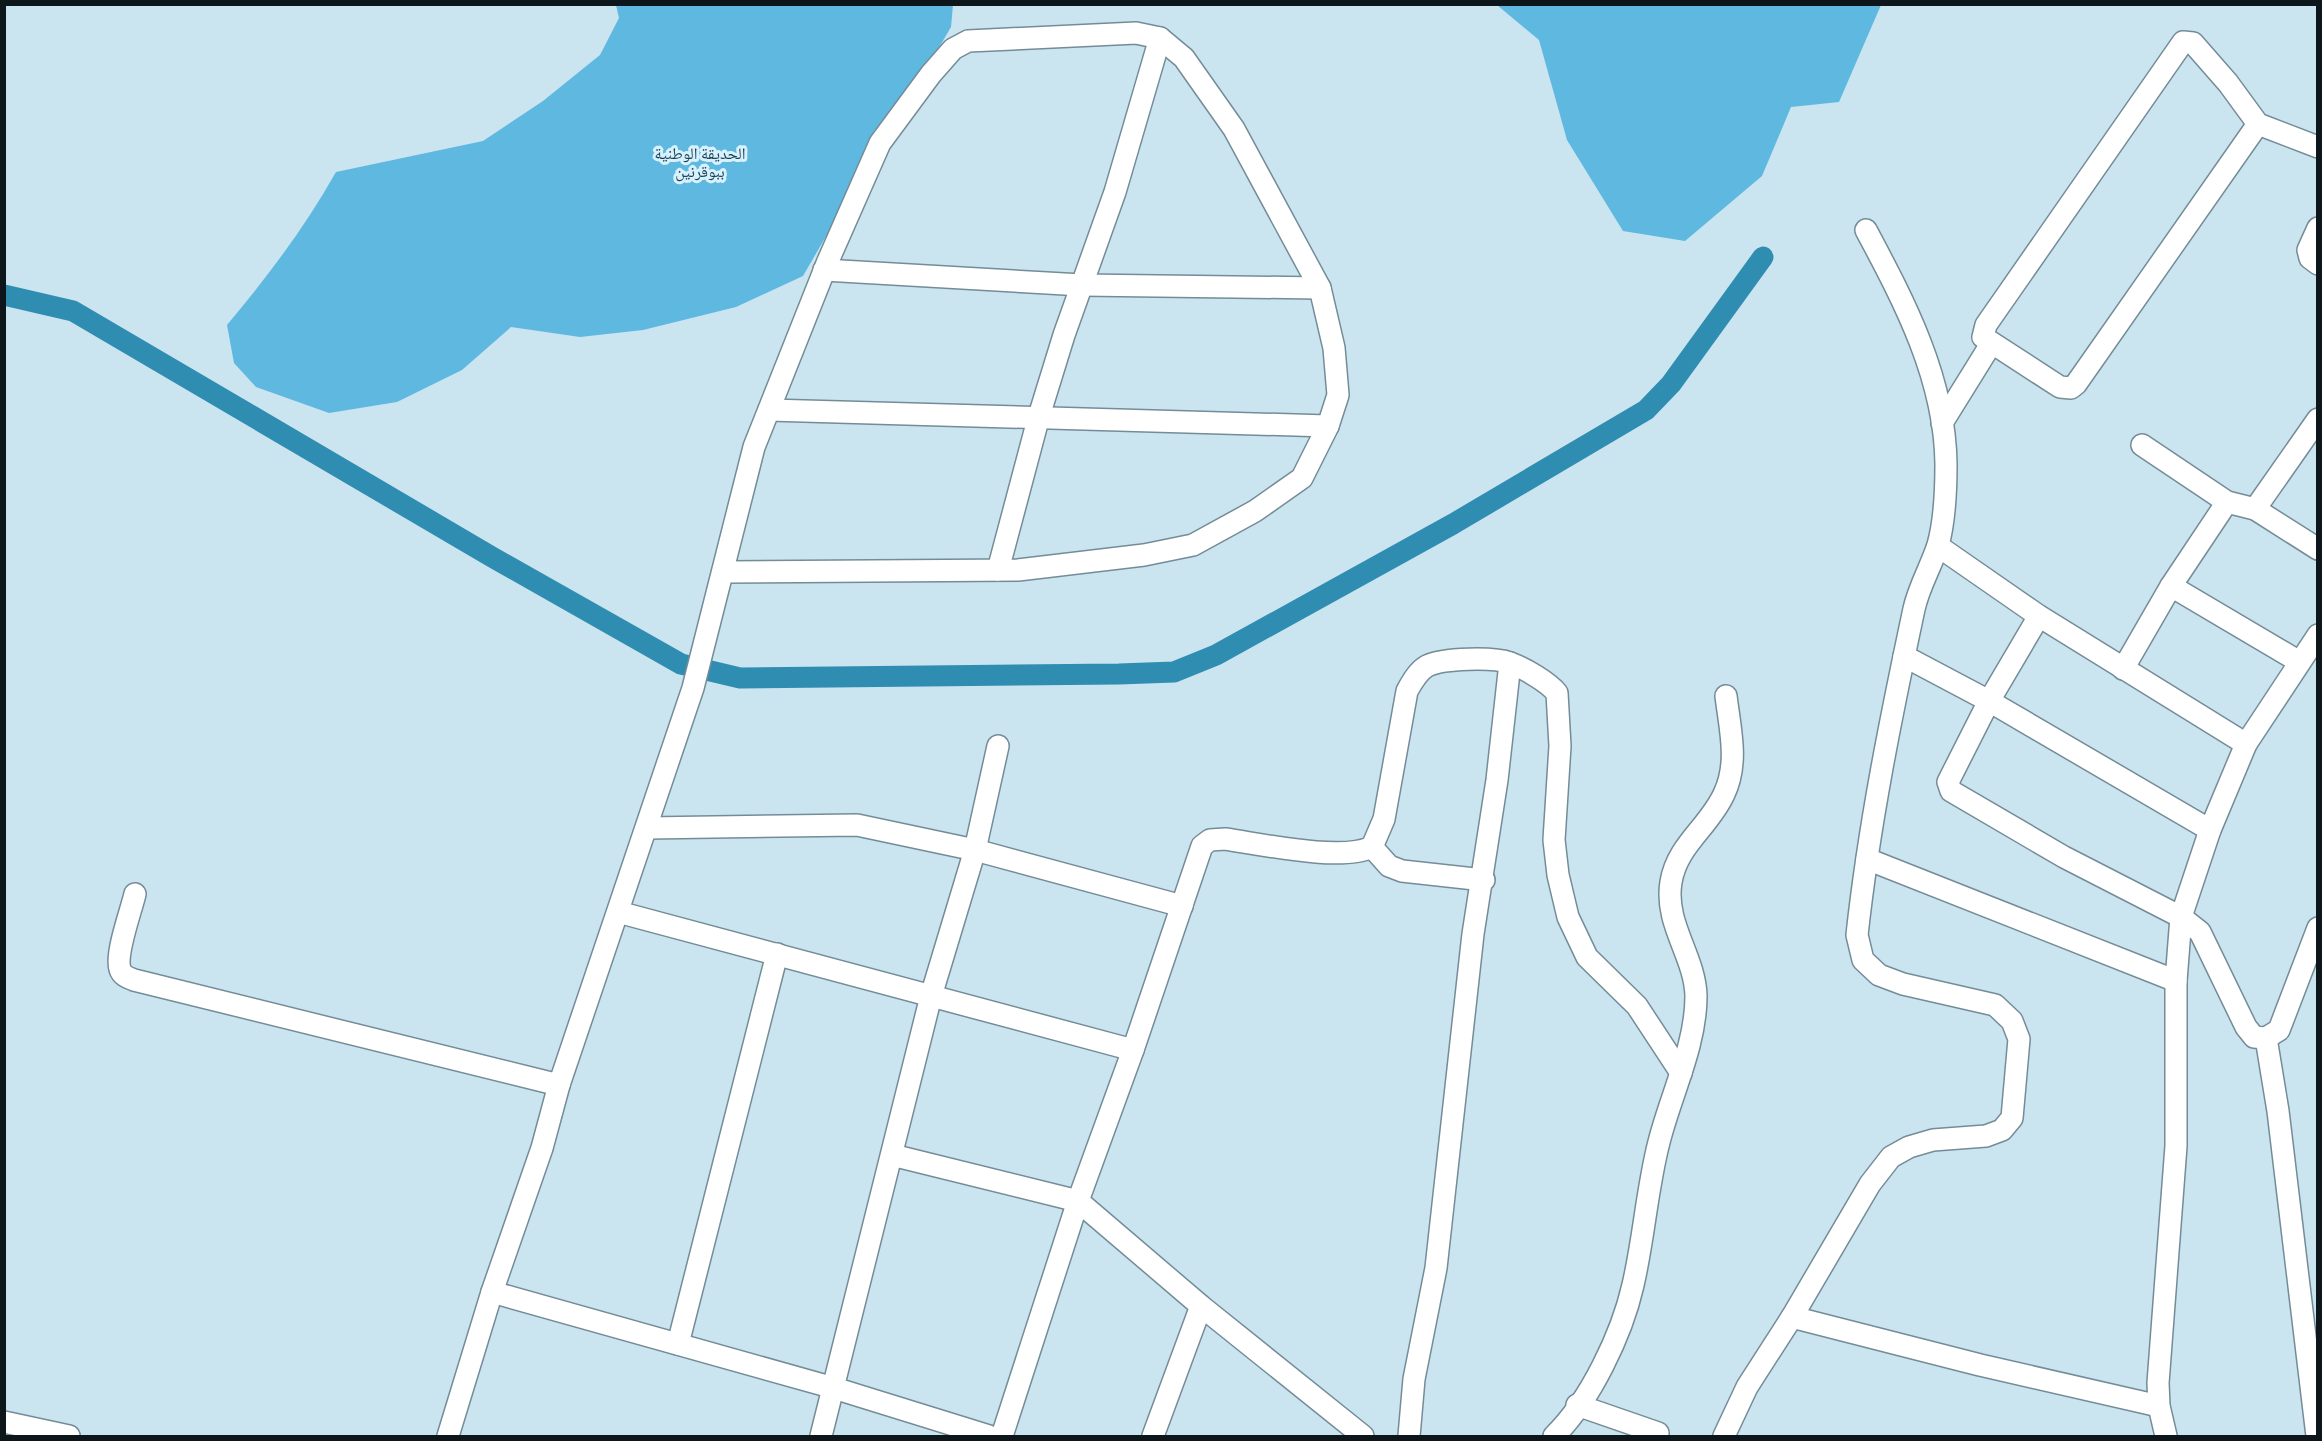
<svg xmlns="http://www.w3.org/2000/svg" width="2322" height="1441" viewBox="0 0 2322 1441" font-family="'Roboto Condensed','Noto Naskh Arabic',sans-serif">
	<style>
		.forest { fill: #5fb8df }
		.lines { fill: none; stroke-linecap: round; stroke-linejoin: round }
		.canal { stroke: #308db2; stroke-width: 21 }
		.minor-casing { stroke: #748c97; stroke-width: 24 }
		.minor { stroke: #fff; stroke-width: 21 }
		.labels { text-anchor: middle; dominant-baseline: central; stroke-width: 6; stroke-linejoin: round; paint-order: stroke }
		.park-label { font-size: 16px; fill: #163e4e; stroke: #d7f1fe }
	</style>
	<rect width="100%" height="100%" fill="#cae4f0"/>
	<g class="forest">
		<path d="M616,5h337l-2,22 -30,51 -47,53 -27,69 -44,76 -67,31 -93,23 -63,7 -69,-10 -49,43 -65,32 -68,11 -73,-26 -22,-24 -7,-38c41,-49 78,-98 109,-153l147,-31 60,-40 57,-46 19,-37z"/>
		<path d="M1497,5h384l-42,97 -48,5 -29,69 -77,65 -62,-10 -56,-91 -28,-100z"/>
	</g>
	<g class="lines">
		<path class="canal" d="M4,295l69,16 419,246 189,107 59,14 379,-4 55,-2 42,-17 237,-131 193,-114 25,-26 92,-127"/>
		<defs>
			<g id="minor">
				<path d="M2258,124l-182,260 -5,4 -11,-1 -77,-50 3,-12 197,-283 10,1 35,40 30,41 60,23"/>
				<path d="M2318,228l-10,22 2,8 8,6"/>
				<path d="M824,270l258,15 238,3"/>
				<path d="M769,410l559,16"/>
				<path d="M1942,423l49,-79"/>
				<path d="M2142,445l85,57 28,7 63,40"/>
				<path d="M2255,509l63,-90"/>
				<path d="M1938,546l101,70 207,128"/>
				<path d="M998,570l41,-154 25,-81 51,-143 45,-154"/>
				<path d="M2171,586l127,75"/>
				<path d="M2039,616l-50,85 -41,81 3,9 113,66 117,60 19,15 46,95 8,10 12,1 13,-8 39,-102"/>
				<path d="M1904,656l85,45 221,129"/>
				<path d="M2123,669l48,-83 56,-84"/>
				<path d="M647,828l210,-3 118,25 207,56"/>
				<path d="M1372,847l17,19 13,5 82,9"/>
				<path d="M1867,859l309,122"/>
				<path d="M135,894c-4,17 -20,60 -15,75 2,7 9,9 14,11l425,105"/>
				<path d="M618,912l515,138"/>
				<path d="M2266,1038l12,73 39,325"/>
				<path d="M892,1155l186,46 123,105 162,130"/>
				<path d="M492,1292l342,96 155,48"/>
				<path d="M1792,1317l188,48 179,41"/>
				<path d="M678,1344l99,-390"/>
				<path d="M1577,1405l81,28"/>
				<path d="M4,1422l65,14"/>
				<path d="M448,1436l44,-144 50,-144 17,-63 134,-397 61,-241 74,-186 52,-118 51,-69 22,-25 15,-8 168,-8 24,5 24,20 50,71 86,159 14,60 4,47 -10,31 -26,52 -47,33 -62,34 -49,10 -126,15 -293,2"/>
				<path d="M821,1436l110,-440 44,-146 23,-104"/>
				<path d="M1002,1436l76,-235 55,-151 69,-204 8,-6 15,-1c36,5 116,23 147,8l12,-28 23,-128c5,-9 11,-20 20,-25 16,-8 67,-9 83,-3 14,5 38,19 47,30l3,53 -6,94 4,35 10,42 19,40 50,49 44,67"/>
				<path d="M1153,1436l48,-130"/>
				<path d="M1409,1436l5,-57 22,-111 37,-334 24,-154 13,-117"/>
				<path d="M1554,1436c36,-35 68,-102 79,-151 11,-47 14,-97 26,-143 12,-48 37,-96 37,-146 -1,-40 -32,-72 -25,-114 6,-37 38,-55 53,-88 15,-31 6,-65 2,-98"/>
				<path d="M1724,1436l23,-49 45,-70 78,-133 21,-27 18,-10 24,-7 53,-4 16,-6 10,-12 7,-79 -7,-18 -17,-16 -92,-21 -24,-9 -16,-15 -6,-25c12,-110 34,-218 57,-326 5,-23 17,-42 24,-64 7,-25 8,-55 8,-81 -1,-85 -41,-161 -80,-234"/>
				<path d="M2166,1436l-7,-30 -1,-23 18,-237v-165l5,-64 29,-87 36,-86 72,-109"/>
			</g>
		</defs>
		<use href="#minor" class="minor-casing"/>
		<use href="#minor" class="minor"/>
	</g>
	<g class="labels">
		<g class="park-label">
			<text x="700" y="153">الحديقة الوطنية<tspan x="700" dy="18">ببوقرنين</tspan></text>
		</g>
	</g>
	<rect width="2322" height="1441" fill="none" stroke="#0d161a" stroke-width="12"/>
</svg>
